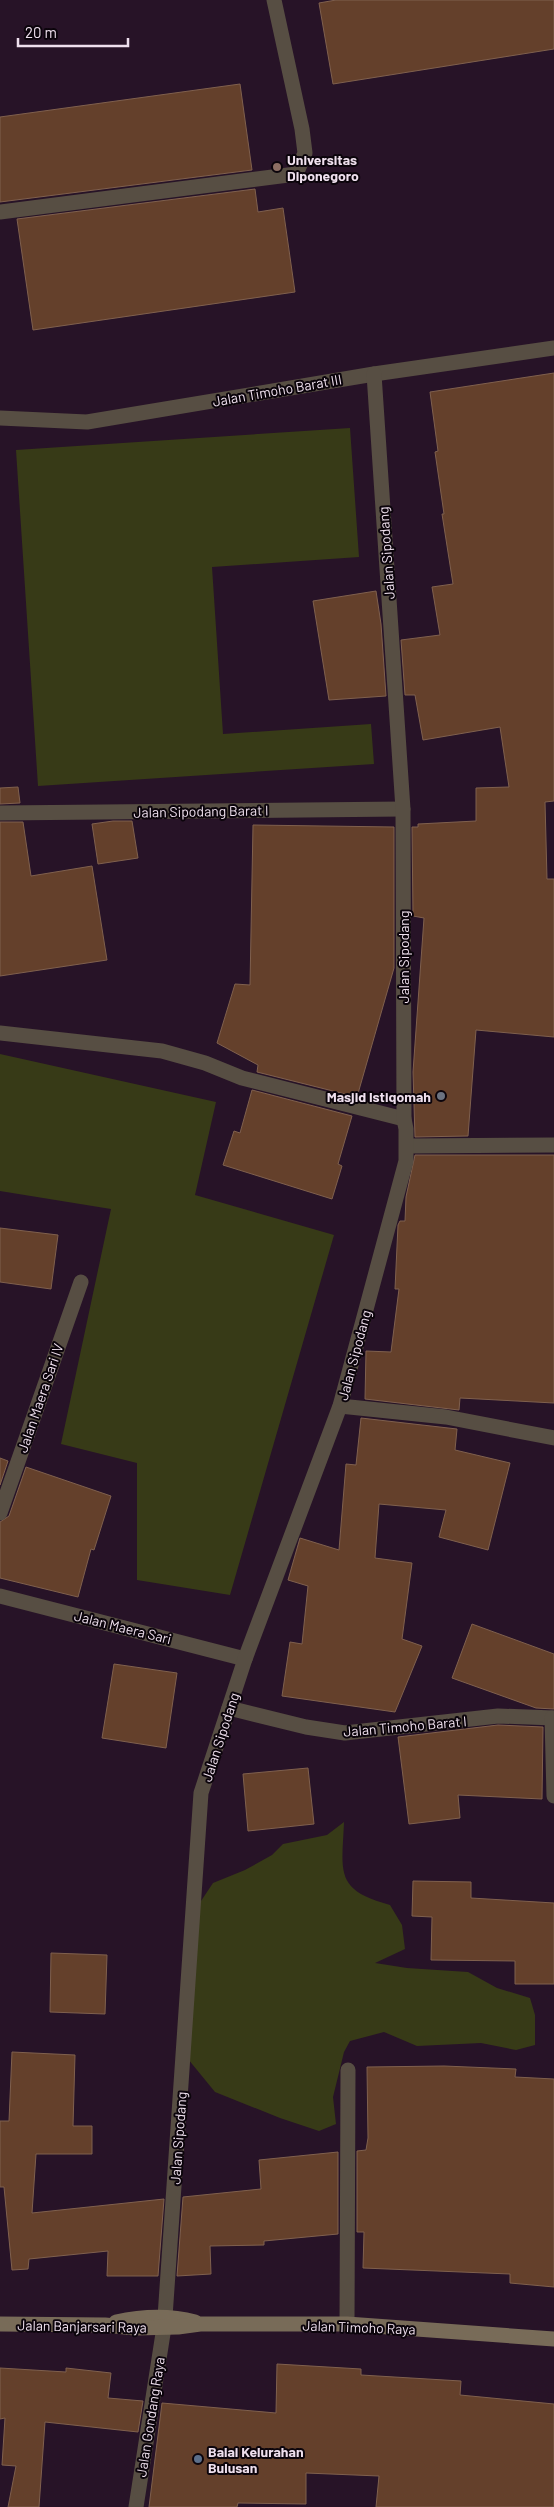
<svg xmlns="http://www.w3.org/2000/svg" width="554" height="2507" viewBox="0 0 554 2507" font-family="Barlow,sans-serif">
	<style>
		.green { fill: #373a17 }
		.building { fill: #64402b; stroke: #7f604e }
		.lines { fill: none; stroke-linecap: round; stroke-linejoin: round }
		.service { stroke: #574e43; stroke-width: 15 }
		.minor { stroke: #574e43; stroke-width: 15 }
		.secondary { stroke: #786b58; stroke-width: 15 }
		.education-dot { fill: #8d6e63; stroke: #0b040b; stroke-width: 2 }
		.worship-dot { fill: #6b7280; stroke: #0b040b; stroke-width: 2 }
		.service-dot { fill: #5c6f8a; stroke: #0b040b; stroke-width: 2 }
		.labels { text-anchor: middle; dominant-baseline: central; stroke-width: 4; stroke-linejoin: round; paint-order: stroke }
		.poi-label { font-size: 14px; font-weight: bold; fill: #efe0ee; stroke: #0b040b; text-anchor: start }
		.street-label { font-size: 14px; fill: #efe0ee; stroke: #0b040b }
	</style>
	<rect width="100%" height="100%" fill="#271327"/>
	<g class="green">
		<path d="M350,428l9,129 -147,10 11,167 148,-10 3,40 -336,22 -22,-336z"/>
		<path d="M0,1054l216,48 -21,93 139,40 -104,360 -93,-15v-117l-76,-19 50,-235 -111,-18z"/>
		<path d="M344,1822c-2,50 -10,68 46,83l12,20 3,24 -30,14 32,5 61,4 29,16 33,10 5,17v30l-19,5 -35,-7 -64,3 -33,-14 -34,9 -6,11 -11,45 3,27 -17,7 -39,-13 -65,-26 -27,-33 11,-155 14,-21 32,-13 27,-15 11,-11 44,-9z"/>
	</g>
	<g class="building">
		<path d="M336,0h218v49l-221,35 -14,-81z"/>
		<path d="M240,84l12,86 -252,32v-85z"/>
		<path d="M255,189l3,23 25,-4 12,84 -262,38 -16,-111z"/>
		<path d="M554,373v428l-9,1 2,77h7v158l-78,-7 -8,106 -53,1 -2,-65 11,-154 -11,-2 -1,-89h6v-3l58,-3v-33l33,-1 -9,-60 -77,13 -8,-45h-10l-4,-55 39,-5 -8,-48 21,-3 -11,-70h2l-9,-62 3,-1 -8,-59z"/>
		<path d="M376,591l5,33 5,72 -57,4 -16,-99z"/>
		<path d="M18,787l2,16 -20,1v-16z"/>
		<path d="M113,821h19l6,37 -40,6 -6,-40z"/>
		<path d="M0,822h23l8,54 61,-10 15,94 -107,16z"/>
		<path d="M253,825l141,2v141l-37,129 -100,-25 1,-7 -41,-22 18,-59 15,1z"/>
		<path d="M252,1090l100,26 -14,48 4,2 -10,33 -109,-34 11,-34 6,2z"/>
		<path d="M415,1155h139v248l-94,-5 -1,12 -94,-11 1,-48 25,1 8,-63h-4l3,-64 2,-4h5l1,-24z"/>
		<path d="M0,1228l58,7 -7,54 -51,-7z"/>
		<path d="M361,1418l96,11 -2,21 55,13 -22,87 -49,-13 7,-27 -67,-6 -4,54 37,5 -10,76 20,7 -27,66 -113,-16 8,-54 12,2 6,-58 -20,-6 12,-42 39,12 7,-86 10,1z"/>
		<path d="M0,1458l8,3 -8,24z"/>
		<path d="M26,1467l85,29 -17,54 -3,-1 -13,48 -78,-19v-56l9,-6z"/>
		<path d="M472,1624l82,30v55l-18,-1 -84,-30z"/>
		<path d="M114,1664l63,9 -11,75 -64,-10z"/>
		<path d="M498,1725l45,2 -1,72 -84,-4 2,23 -51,6 -11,-87z"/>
		<path d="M308,1768l6,56 -66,7 -5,-57z"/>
		<path d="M413,1881l58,1v16l83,5v81h-39v-23l-84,-1 1,-43 -20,-1z"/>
		<path d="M51,1953l56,2 -2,59 -55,-2z"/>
		<path d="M12,2052l63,3 -2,71h19v28h-56l-4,59 132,-14 -6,77h-51l1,-25 -79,8 -1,10 -16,1 -8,-83h-4v-66h9z"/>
		<path d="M444,2066l72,3 -1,8 39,2v208l-44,-4v-9l-147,-6 1,-36h-7v-81l9,-1 2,-12 -1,-71z"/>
		<path d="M338,2152v82l-74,7v4l-54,1 1,28 -34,2 6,-79 78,-8 -2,-29z"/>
		<path d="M277,2364l84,5v6l100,6 -1,14 94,9v103h-178l3,-31 -73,-3v31l-68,-1 -1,4h-88l13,-104 114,10z"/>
		<path d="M0,2368l66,4v-4l45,5 -3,25 35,3 -5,31 -93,-10 -6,85h-31l8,-41 -14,-1 3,-47 -5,1z"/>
	</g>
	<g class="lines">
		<path class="service" d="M0,212l296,-38 9,-21 -3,-24 -28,-129"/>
		<g class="minor">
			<path d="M0,418l87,4 287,-48 180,-26"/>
			<path d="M0,813l403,-4"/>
			<path d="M0,1033l162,18 43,12 37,15 162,41"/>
			<path d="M407,1146l147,-1"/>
			<path d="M340,1406l106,11 108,21"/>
			<path d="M0,1513l81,-231"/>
			<path d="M0,1596l245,63"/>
			<path d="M229,1708l77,19 39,6 153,-17 56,2"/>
			<path d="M552,1718l2,78"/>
			<path d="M165,2317l36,-524 44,-134 95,-253 66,-245v-32l-2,-10 -1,-310 -29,-435"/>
			<path d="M347,2324l1,-254"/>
			<path d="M136,2507l28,-180"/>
		</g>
		<g class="secondary">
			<path d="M116,2322c27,-6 53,-7 79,0"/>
			<path d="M0,2324l105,1 30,3 43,-1 22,-3h147l207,15"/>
		</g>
	</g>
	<circle class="education-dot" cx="277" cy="167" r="5"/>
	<circle class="worship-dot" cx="441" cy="1096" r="5"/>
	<circle class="service-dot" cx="198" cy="2459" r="5"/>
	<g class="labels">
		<g class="poi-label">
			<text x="287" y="159">Universitas<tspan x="287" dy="16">Diponegoro</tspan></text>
			<text x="431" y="1096" text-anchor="end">Masjid Istiqomah</text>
			<text x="208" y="2451">Balai Kelurahan<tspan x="208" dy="16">Bulusan</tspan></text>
		</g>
		<g class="street-label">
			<text transform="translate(277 390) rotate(-10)">Jalan Timoho Barat III</text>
			<text transform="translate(386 553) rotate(-94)">Jalan Sipodang</text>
			<text transform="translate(201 811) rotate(-1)">Jalan Sipodang Barat I</text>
			<text transform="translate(403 957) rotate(-90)">Jalan Sipodang</text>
			<text transform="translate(354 1355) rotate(-75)">Jalan Sipodang</text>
			<text transform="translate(40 1398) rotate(-71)">Jalan Maera Sari IV</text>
			<text transform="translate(123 1627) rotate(14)">Jalan Maera Sari</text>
			<text transform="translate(405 1726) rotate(-5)">Jalan Timoho Barat I</text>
			<text transform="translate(220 1737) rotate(-72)">Jalan Sipodang</text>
			<text transform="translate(178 2138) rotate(-86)">Jalan Sipodang</text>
			<text transform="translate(82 2326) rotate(1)">Jalan Banjarsari Raya</text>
			<text transform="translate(359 2327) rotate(2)">Jalan Timoho Raya</text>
			<text transform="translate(150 2417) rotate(-81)">Jalan Gondang Raya</text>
		</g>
	</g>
	<path d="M18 38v8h110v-8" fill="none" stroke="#efe0ee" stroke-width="2.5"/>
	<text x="25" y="38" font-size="15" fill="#efe0ee" stroke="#0b040b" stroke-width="4" paint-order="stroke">20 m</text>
</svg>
